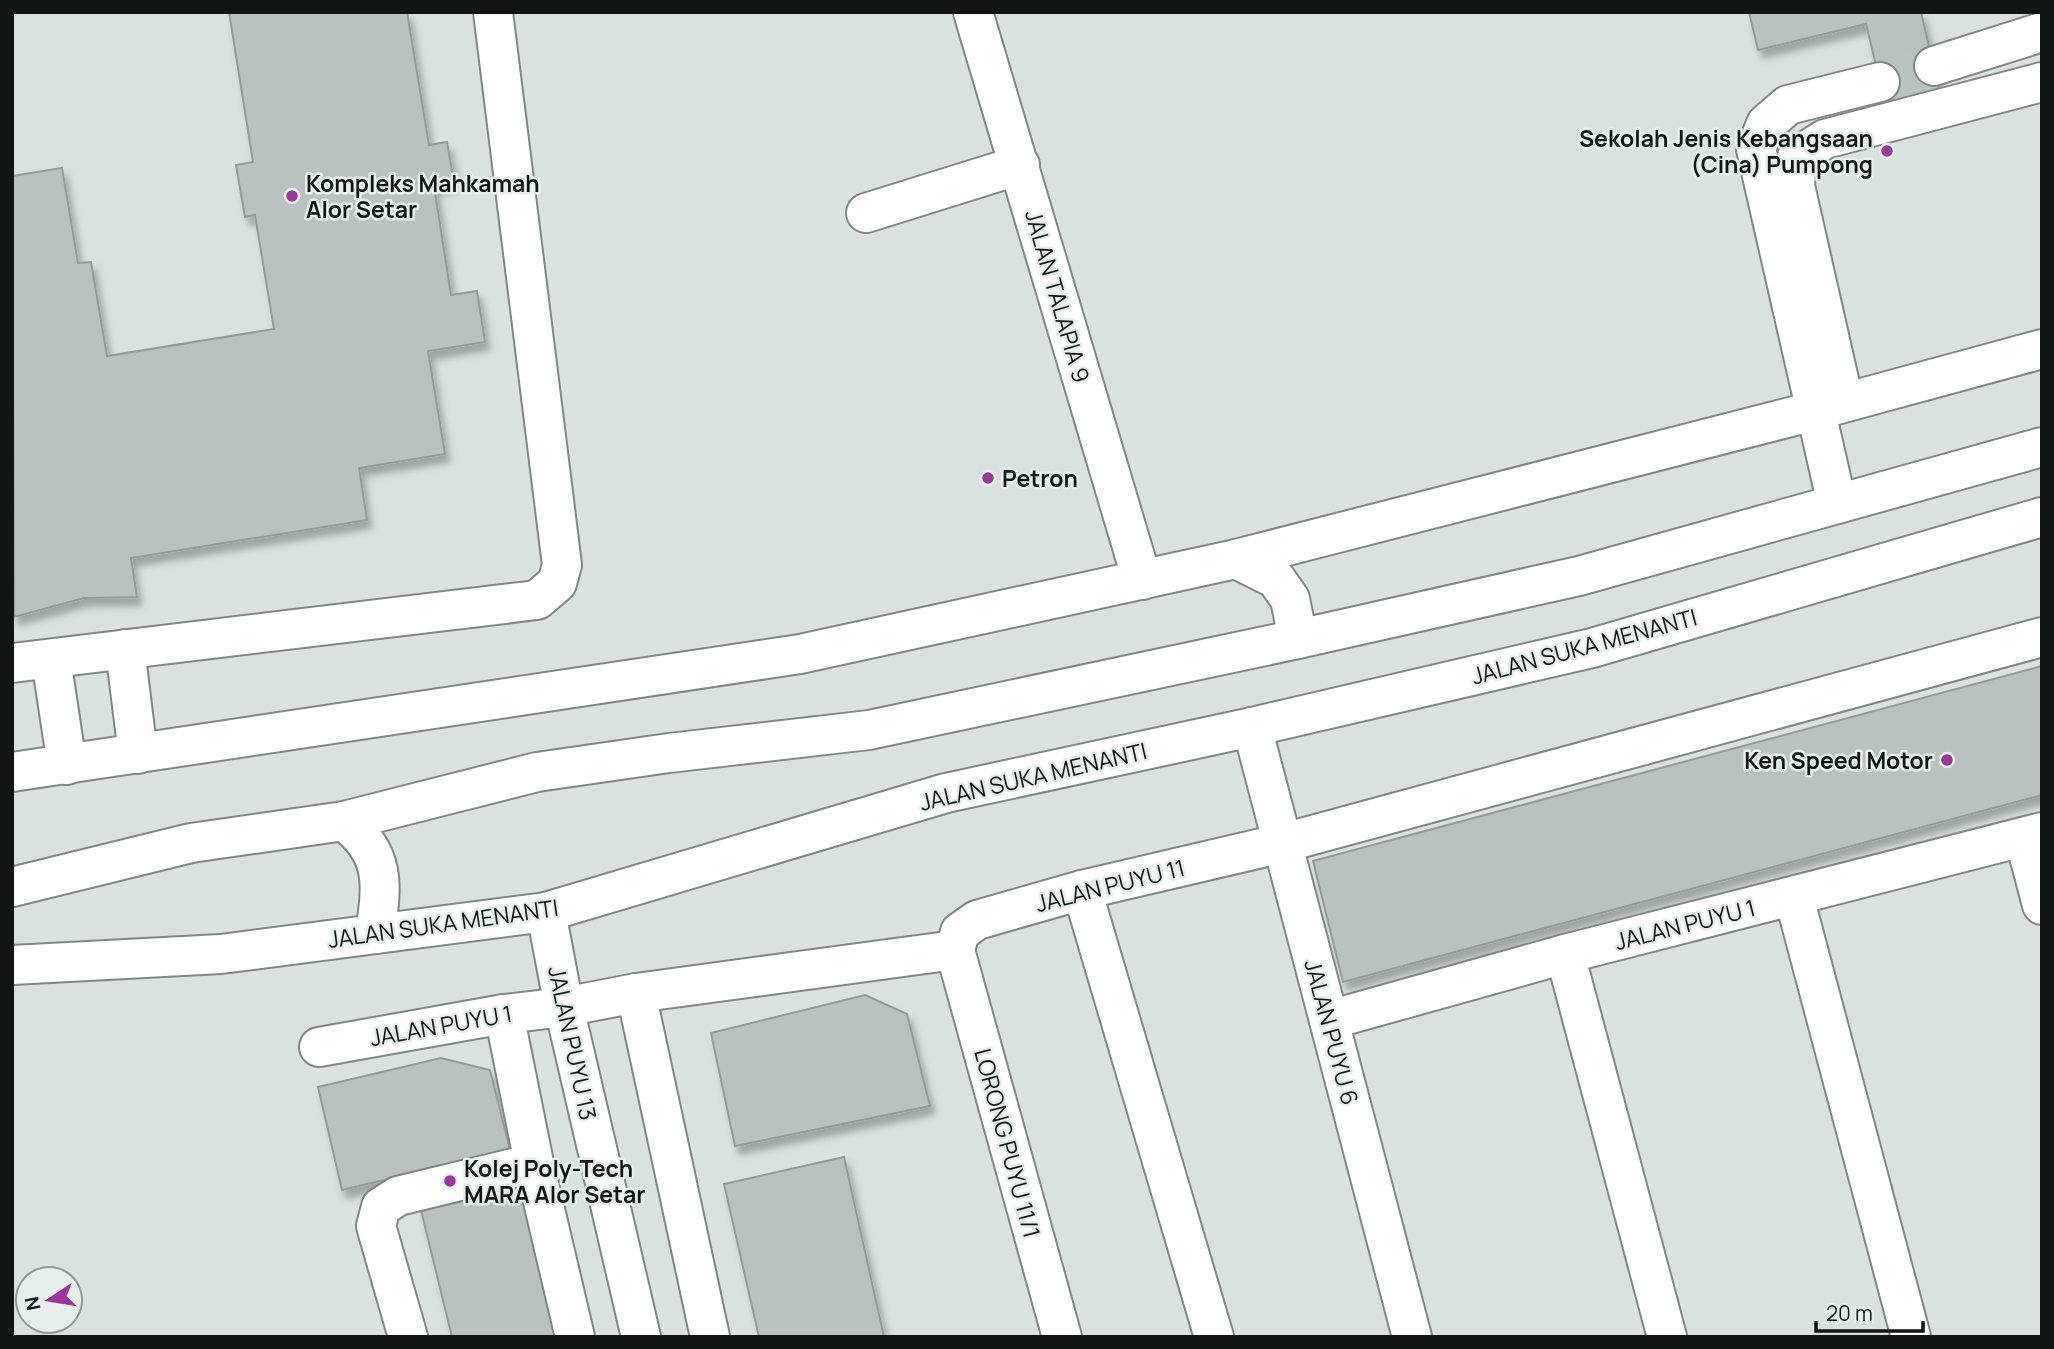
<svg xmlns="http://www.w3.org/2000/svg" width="2054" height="1349" viewBox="0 0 2054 1349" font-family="Manrope,sans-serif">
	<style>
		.building { fill: #bac1c1; stroke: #949b9b; stroke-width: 2; filter: url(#shadow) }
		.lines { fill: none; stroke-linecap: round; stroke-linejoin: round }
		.minor-tunnel { stroke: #bbc2c2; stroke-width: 38; stroke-dasharray: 38 19; stroke-linecap: butt }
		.minor-casing { stroke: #808787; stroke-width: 42 }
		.major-casing { stroke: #808787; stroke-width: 42 }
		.minor { stroke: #fff; stroke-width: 38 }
		.major { stroke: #fff; stroke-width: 38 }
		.poi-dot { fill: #9a369c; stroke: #e7eeee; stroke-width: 2.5 }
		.labels { text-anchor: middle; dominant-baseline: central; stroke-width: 5; stroke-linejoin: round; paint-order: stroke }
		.poi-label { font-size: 23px; font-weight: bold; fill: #121515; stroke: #e7eeee; text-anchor: start }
		.street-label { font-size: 23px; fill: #121515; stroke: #e7eeee }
	</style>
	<defs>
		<filter id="shadow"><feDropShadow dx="4.5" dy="8" stdDeviation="3.5" flood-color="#0004"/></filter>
	</defs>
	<rect width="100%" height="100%" fill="#d9e1e1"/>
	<g class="building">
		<path d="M229,12h178l22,133 18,-3 7,41 -20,3 17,109 26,-4 8,51 -57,9 17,103 -86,14 8,52 -236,38 6,39 -53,1 -70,19 -2,-441 50,-8 16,95 13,-1 16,94 167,-27 -19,-114 -10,2 -9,-52 17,-3z"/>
		<path d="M1749,12h172l19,82 -54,13 -20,-83 -108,26z"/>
		<path d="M2042,666v129l-699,187 -30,-121z"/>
		<path d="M865,995l42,19 23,92 -195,40 -24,-113z"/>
		<path d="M441,1058l49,12 20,80 -168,40 -24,-103z"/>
		<path d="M844,1157l40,180h-125l-35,-153z"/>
		<path d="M528,1180l37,157h-113l-32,-131z"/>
	</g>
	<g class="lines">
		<path class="minor-tunnel" d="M1880,82l54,-16"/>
		<defs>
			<g id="minor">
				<path d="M973,12l169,568"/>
				<path d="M1934,66l108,-34"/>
				<path d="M866,213l154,-48"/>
				<path d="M1844,402l-49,-216 2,-29 28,-18 217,-57"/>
				<path d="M1837,504l-81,-355 10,-25 22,-19 92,-23"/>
				<path d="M125,649l13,105"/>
				<path d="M51,659l16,106"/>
				<path d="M12,663l525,-63 20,-17 5,-18 -69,-553"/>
				<path d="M1252,727l160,610"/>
				<path d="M12,772l788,-118 436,-95 578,-148 228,-62"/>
				<path d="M2024,837l18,68"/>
				<path d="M1082,890l132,447"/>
				<path d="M1794,897l117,440"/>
				<path d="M546,912l18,95 77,330"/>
				<path d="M955,950l5,-18 17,-12 105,-30 201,-47 759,-206"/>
				<path d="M955,950l107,387"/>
				<path d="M1565,954l102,383"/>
				<path d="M636,993l319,-43"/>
				<path d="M504,1014l30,149 41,174"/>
				<path d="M1329,1020l236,-66 477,-122"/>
				<path d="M319,1047l185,-33 60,-7 72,-14 74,344"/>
				<path d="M408,1337l-32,-111 5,-19 17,-11 136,-33"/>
			</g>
			<g id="major">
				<path d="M1236,559l40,20 14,20 8,40"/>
				<path d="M344,821c43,33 38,65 31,113"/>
				<path d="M12,887l179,-44 153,-22 193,-49 132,-19 200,-23 429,-91 281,-63 463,-129"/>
				<path d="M12,965l209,-11 325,-42 400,-119 306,-66 340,-79 450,-131"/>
			</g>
		</defs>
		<use href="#minor" class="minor-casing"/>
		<use href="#major" class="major-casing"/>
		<use href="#minor" class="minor"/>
		<use href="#major" class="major"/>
	</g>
	<g class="poi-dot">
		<circle cx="1887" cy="151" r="7"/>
		<circle cx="292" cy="196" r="7"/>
		<circle cx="988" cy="478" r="7"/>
		<circle cx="1947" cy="760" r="7"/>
		<circle cx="450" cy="1181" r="7"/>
	</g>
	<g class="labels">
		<g class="poi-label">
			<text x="1873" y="138" text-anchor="end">Sekolah Jenis Kebangsaan<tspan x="1873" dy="26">(Cina) Pumpong</tspan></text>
			<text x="306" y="183">Kompleks Mahkamah<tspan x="306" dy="26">Alor Setar</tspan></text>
			<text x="1002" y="478">Petron</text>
			<text x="1933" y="760" text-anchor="end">Ken Speed Motor</text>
			<text x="464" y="1168">Kolej Poly-Tech<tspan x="464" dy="26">MARA Alor Setar</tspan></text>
		</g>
		<g class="street-label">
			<text transform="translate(1058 296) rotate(74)">JALAN TALAPIA 9</text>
			<text transform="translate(1584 646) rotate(-15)">JALAN SUKA MENANTI</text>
			<text transform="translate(1033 776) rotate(-13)">JALAN SUKA MENANTI</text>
			<text transform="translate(1110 885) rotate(-14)">JALAN PUYU 11</text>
			<text transform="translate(443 923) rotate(-8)">JALAN SUKA MENANTI</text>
			<text transform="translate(1685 924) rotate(-14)">JALAN PUYU 1</text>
			<text transform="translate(441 1025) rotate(-10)">JALAN PUYU 1</text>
			<text transform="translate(1332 1032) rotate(75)">JALAN PUYU 6</text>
			<text transform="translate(573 1043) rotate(78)">JALAN PUYU 13</text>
			<text transform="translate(1008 1143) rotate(75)">LORONG PUYU 11/1</text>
		</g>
	</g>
	<rect width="2054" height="1349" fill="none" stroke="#121515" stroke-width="28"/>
	<g transform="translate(49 1300) rotate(258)"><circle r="33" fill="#e7eeee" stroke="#929797" stroke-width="2"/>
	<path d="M0-5L12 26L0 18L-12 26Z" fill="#9a369c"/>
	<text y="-10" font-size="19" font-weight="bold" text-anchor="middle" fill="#121515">N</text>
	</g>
	<path d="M1816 1321v10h107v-10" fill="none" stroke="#121515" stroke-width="3.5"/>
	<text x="1826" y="1321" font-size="21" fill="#121515" stroke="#e7eeee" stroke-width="5" paint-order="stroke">20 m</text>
</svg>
